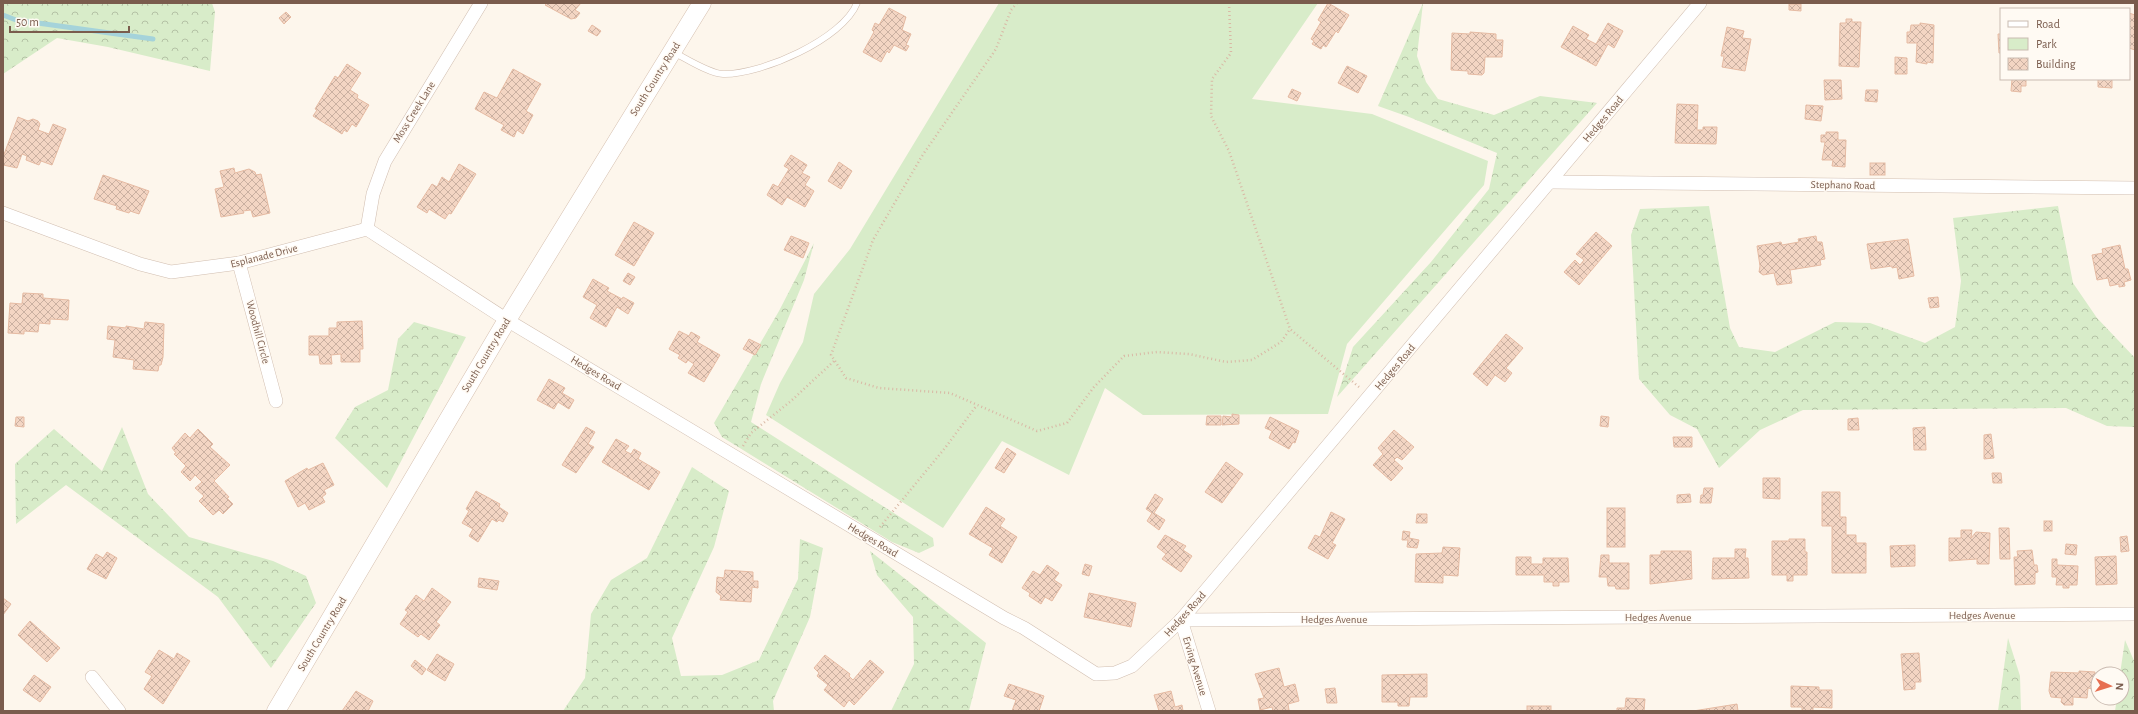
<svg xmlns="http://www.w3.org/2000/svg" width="2138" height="714" viewBox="0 0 2138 714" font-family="'Alegreya Sans',sans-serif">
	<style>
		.green { fill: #d8ecc9 }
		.forest { fill: url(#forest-crowns) }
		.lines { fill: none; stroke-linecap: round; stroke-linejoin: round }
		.stream { stroke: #a5d3da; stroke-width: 5 }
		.building { fill: url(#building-cross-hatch); stroke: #e6bba3 }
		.service-casing { stroke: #d1beb0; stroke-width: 7 }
		.minor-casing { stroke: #d1beb0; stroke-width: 14 }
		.secondary-casing { stroke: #d6c0b0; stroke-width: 19 }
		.path { stroke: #d9b8a5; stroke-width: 2.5; stroke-dasharray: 1 3; stroke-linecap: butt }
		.service { stroke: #fff; stroke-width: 6 }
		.minor { stroke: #fff; stroke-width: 13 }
		.secondary { stroke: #fff; stroke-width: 18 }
		.labels { text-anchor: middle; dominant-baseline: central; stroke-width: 3; stroke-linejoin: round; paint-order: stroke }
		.street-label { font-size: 11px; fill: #7a5c4d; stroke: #fffaf3 }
	</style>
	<defs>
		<pattern id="forest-crowns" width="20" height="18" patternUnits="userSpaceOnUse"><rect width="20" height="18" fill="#d8ecc9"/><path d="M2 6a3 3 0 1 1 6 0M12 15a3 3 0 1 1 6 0" fill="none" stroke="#b4c2a5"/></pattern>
		<pattern id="building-cross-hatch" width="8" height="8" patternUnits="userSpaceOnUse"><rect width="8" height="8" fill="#f3d5c3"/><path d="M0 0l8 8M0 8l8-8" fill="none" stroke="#cab0a1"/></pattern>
	</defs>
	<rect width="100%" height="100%" fill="#fdf6ec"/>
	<path class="green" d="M999,3h319l-66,96 120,15 116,47 -4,24 -137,159 -19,70 -185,1 -38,-27 -36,87 -67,-34 -59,87 -177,-113 14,-32 23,-41 11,-48 36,-45z"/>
	<g class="forest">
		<path d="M3,3h209l3,9 -5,59 -102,-24 -51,-9 -54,36z"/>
		<path d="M1423,3l-6,53 9,26 12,17 56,16 46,-19 57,7 -260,294 16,-50 78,-85 58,-73 8,-36 -88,-36 -31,-11z"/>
		<path d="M1709,206l21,122 9,19 36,5 60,-30 35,1 55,20 30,-16 6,-46 -8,-63 105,-12 15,77 24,35 38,40v69l-28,-1 -41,-18 -263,2 -43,20 -41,38 -22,-39 -27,-14 -31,-36 -8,-144 9,-26z"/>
		<path d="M814,243l-10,37 -43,104 -10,38 182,116 1,8 -15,7 -27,-11 -170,-105 -8,-14 65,-112z"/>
		<path d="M414,322l52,15 -79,151 -52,-50 20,-31 33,-17 10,-51z"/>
		<path d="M122,427l26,67 41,43 84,24 33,15 10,27 -45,65 -53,-71 -152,-112 -50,39 -1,-60 39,-35 48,42z"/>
		<path d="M692,467l37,24 -15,56 -42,91 9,38 41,-1 37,-15 39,-81 2,-40 23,9 -13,69 -37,84 1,10h-211l22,-33 6,-64 20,-34 36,-22z"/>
		<path d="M870,551l116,92 -17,68h-78l23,-47 -1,-47 -36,-42z"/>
		<path d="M2008,638l12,38 1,35h-23z"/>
		<path d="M2125,640l10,23v48h-20l2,-13h5v-24h-2z"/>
	</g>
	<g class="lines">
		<path class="stream" d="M3,15l13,5 137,19"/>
	</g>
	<g class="building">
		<path d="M547,3h34l-6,7 5,3 -4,5 -5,1 -26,-14z"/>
		<path d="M1328,3l21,12 -11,18 -2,-2 -10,16 -3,-2 -2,4 -9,-5 2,-3 -3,-2 10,-17 -3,-2z"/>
		<path d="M1789,4h12v7l-12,-1z"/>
		<path d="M889,8l17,9 -4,13 9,4 -5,11 3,1 -3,5 -12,-6 -5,8 -2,-2 -6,11 -18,-10 11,-20 -2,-2 3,-7 4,2z"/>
		<path d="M286,12l5,5 -7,7 -5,-6z"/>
		<path d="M2129,13l6,2v35l-6,-2z"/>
		<path d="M1846,19h6v3h9l-2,45 -20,-1 1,-43h6z"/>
		<path d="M1608,23l15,8 -9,17 -6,-4 -12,22 -35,-19 12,-21 16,9 -3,4 10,5z"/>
		<path d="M1920,23l14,2 -1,38 -6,-1v2l-11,-2 1,-19h-10v-11h3l1,-7h9z"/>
		<path d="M592,25l9,6 -4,5 -9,-5z"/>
		<path d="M1727,27l17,4 -2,7 9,1 -6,32 -23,-4 2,-11h-3z"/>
		<path d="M1470,32l26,2v6h7l-1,17h-17l-1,16 -2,2 -14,-1v-3l-17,-1 1,-37 18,1z"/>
		<path d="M1998,34h3v19h-2z"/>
		<path d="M1895,57l12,1v16h-12z"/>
		<path d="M347,64l14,9 -11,17 8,5 -1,3 12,7 -13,22 -4,-3 -5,8 -3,-2 -2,4 -29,-18 4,-6 -2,-1 20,-33 3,2z"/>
		<path d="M1347,66l20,10 -9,17 -20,-10z"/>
		<path d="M513,69l28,15 -15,27 7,4 -10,19 -6,-4 -3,7 -13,-7 3,-5 -29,-16 9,-17 13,6z"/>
		<path d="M2012,79h14v7h-5v6l-10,-1z"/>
		<path d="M2098,79h14v9l-14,-1z"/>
		<path d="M1824,80h17l1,19 -17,1z"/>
		<path d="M1292,89l9,4 -4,8 -9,-4z"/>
		<path d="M1866,90h12l-1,12 -12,-1z"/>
		<path d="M1677,104l21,1 -1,25h6v-3h14l-1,17 -41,-1z"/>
		<path d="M1806,105l17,1 -2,15 -16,-2z"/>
		<path d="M18,117l10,4 5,-2 5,2 2,3 -2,6 11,4 4,-10 13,5 -14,36 -11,-4 -2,4 -13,-5 1,-4 -5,-2 -5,14 -14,-3v-8z"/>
		<path d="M1826,132h12v8h8l-1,27 -13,-1 1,-6h-11l3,-18h-4v-7h5z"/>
		<path d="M791,155l16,10 -5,8 8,4 -5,8 9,6 -9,16 -18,-10 -5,8 -15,-10 6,-11 5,3 11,-18 -5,-3z"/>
		<path d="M839,162l13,9 -11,18 -13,-8z"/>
		<rect x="1870" y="163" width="15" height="12"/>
		<path d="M459,164l17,10 -25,40 -2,-1 -4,6 -16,-10 -2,4 -10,-6 15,-23 5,3 5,-10 7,5z"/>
		<path d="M234,168l1,5 14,-4 6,3 1,3 5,-1 9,39 -17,4 -2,-7 -8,1 1,2 -23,4 -6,-28 9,-2 -4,-16z"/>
		<path d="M103,175l46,16 -10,23 -9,-3 -1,2 -13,-4 1,-3 -23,-7z"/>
		<path d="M634,222l20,11 -20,33 -19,-11z"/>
		<path d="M1596,232l16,14 -33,39 -15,-13 11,-12 5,5 4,-5 -8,-6z"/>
		<path d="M791,236l18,7 -6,15 -19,-8z"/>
		<path d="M1816,236l1,6h5l3,17 -5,1 1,5 -31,5 2,13 -15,2 -3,-12 -11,2 -4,-3 1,-6 -3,-20 24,-4 1,3 17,-3 -1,-3z"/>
		<path d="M1908,239l6,37 -15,3 -2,-12 -5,1v-2l-21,3 -4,-25z"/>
		<path d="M2120,245l5,24h3l3,11 -7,2 1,4 -6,1v-3l-9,2 -2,-8 -11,2 -5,-25 11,-2 -1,-4z"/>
		<path d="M628,273l7,4 -5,8 -7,-4z"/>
		<path d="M593,279l16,9 -2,3 15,8 1,-2 11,6 -6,11 -11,-7 -11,20 -16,-9 7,-13 -14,-8z"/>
		<path d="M23,293l20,1v4l26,2 -1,20 -18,-1v5l-11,-1 -1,9 -14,-1v3l-16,-1 2,-30 12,1z"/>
		<path d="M1938,297l1,10 -9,1 -2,-10z"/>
		<path d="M362,321l1,28h-3v13h-19v-8l-10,1 1,9h-12l-1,-9h-10v-19h20v-8h8v-6z"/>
		<path d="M145,322l19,2 -1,33 -2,8h-2l-1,6 -25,-2 1,-9 -21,-3 2,-17 -8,-1 1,-13 18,2v-2l18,3z"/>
		<path d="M679,331l10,5 2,-4 9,5 -3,5 23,13 -16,27 -16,-9 6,-9 -6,-4 -2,3 -8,-5 2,-3 -11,-6z"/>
		<path d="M1506,334l17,14 -17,20 6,5 -7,9 -10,-7 -8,11 -14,-12z"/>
		<path d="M749,339l12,6 -6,10 -12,-6z"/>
		<path d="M549,379l16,9 -3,5 12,7 -5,9 -11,-7 -4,7 -17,-9z"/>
		<path d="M1232,414l7,1v9l-17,1 1,-9 9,1z"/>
		<path d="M1207,416h14v9h-15z"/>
		<path d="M1601,416l8,1 -1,10 -8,-1z"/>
		<path d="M16,417h8v10l-9,-1z"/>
		<path d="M1270,417l29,14 -4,12 -2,-1 -4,7 -20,-11 3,-7 -7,-3z"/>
		<path d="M1858,418l1,12h-11v-11z"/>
		<path d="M586,427l9,5 -7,12 6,3 -18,26 -14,-8z"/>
		<path d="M1925,427l1,23h-12l-1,-22z"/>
		<path d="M198,429l15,15 -3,3 20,18 -16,16 15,16 -2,1 6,6 -10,10 -4,-4 -6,5 -14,-14 5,-5 -9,-8 7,-6 -7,-7 -5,6 -9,-9 5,-6 -12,-12 2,-1 -4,-5 13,-15 5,5z"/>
		<path d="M1394,430l20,17 -12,13 -5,-3 -3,3 9,8 -12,13 -18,-16 10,-11 -5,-6z"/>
		<path d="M1991,434l3,24 -10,1v-24z"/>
		<path d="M1673,437h19v10h-18z"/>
		<path d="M616,439l13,7 -4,5 6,3 3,-5 7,4 -3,6 22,13 -11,18 -47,-28z"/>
		<path d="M1007,448l9,6 -12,19 -9,-5z"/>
		<path d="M1226,462l17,12 -21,29 -17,-11z"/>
		<path d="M323,463l11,22 -10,5 2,4 -4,3 3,5 -16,8 -4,-7 -7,4 -13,-26 22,-13 1,2z"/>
		<path d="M1992,473h9l1,10h-9z"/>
		<path d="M1763,478h17v21l-17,-1z"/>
		<path d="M1704,488h9l-2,15h-11l1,-8h2z"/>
		<path d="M476,491l24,13 -1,3 9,6 -5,9 -4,-2 -2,2 -5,-3 -14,23 -9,-6 4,-7 -11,-6 7,-12 -3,-2z"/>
		<path d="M1822,492h18v25h6v18h10v8h10v30h-34v-47h-10z"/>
		<path d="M1155,494l8,5 -9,14 11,7 -6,10 -12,-9 5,-8 -6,-4z"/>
		<path d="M1690,494l1,8 -14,1v-8z"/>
		<path d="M986,507l19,12 -5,7 17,11 -15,26 -13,-8 4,-7 -24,-14z"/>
		<rect x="1607" y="508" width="18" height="39"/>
		<path d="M1331,512l14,7 -13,24 4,2 -8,14 -20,-11 7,-13 5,2z"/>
		<path d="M1417,514h10v9h-11z"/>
		<rect x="2044" y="521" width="8" height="10"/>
		<path d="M1999,528h10l1,31h-10z"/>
		<path d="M1961,530h11l-1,8 5,-6 14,1 -1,31h-12v-5l-28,2v-23h12z"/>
		<path d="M1403,531l7,1 -1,6 10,2 -2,8 -10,-1 1,-7h-6z"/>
		<path d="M1165,535l21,11 -3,4 9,6 -11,16 -19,-13 4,-5 -9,-7z"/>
		<path d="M2127,536l2,15 -8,1 -1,-15z"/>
		<path d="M1789,539h16v13h2v23h-14v6h-6v-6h-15v-34h17z"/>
		<path d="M2066,544l11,1 -1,10 -11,-1z"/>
		<path d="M1915,545v21l-24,1 -1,-21z"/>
		<path d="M1443,547l17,1 -2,28 -15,-1v8l-28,-1 1,-28 26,-1z"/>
		<path d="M1735,549h11l-1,9h3l1,20 -37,1 1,-21h22z"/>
		<path d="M2032,550l2,15h3l1,7 -3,1v11l-20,1 -1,-28h4l-1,-6z"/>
		<path d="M1661,551h30l1,28 -42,5v-29h11z"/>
		<path d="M107,552l10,6 -11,21 -19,-10 9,-15 7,4z"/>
		<path d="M1601,555h8v8h20v26h-13l-1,-3h-7l-1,-9h-8z"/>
		<path d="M2116,556l1,28 -21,1 -1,-28z"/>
		<path d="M1516,557h15v7h12v-6h25l1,24h-10v4h-6v-4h-9v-7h-28z"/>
		<path d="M2052,559h5v6l21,1 -1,19h-8v3h-6v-3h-7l1,-8h-5z"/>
		<path d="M1085,564l7,2 -3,10 -7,-2z"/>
		<path d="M1047,565l12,8 -5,7 8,5 -10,16 -7,-4 -4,7 -12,-8 1,-3 -8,-5 11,-17 7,4z"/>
		<path d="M725,570l28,2v9h5v7l-6,-1 -1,15 -31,-2 1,-4 -5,-4 1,-15 7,1z"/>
		<path d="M479,578l20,3 -2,9 -19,-3z"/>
		<path d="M432,588l19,14 -15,20 4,3 -11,15 -8,-6 -3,3 -18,-13 8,-12 -3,-2 11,-15 8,6z"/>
		<path d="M1089,593l47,10 -5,24 -47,-10z"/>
		<path d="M3,598l8,6 -8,11z"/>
		<path d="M30,621l30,27 -13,14 -29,-27z"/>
		<path d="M159,650l15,9 3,-6 13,8 -27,43 -19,-15 8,-13 -7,-4z"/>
		<path d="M1919,653l2,29h-6v7l-11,1 -3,-36z"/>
		<path d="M437,654l17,10 -9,17 -18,-11z"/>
		<path d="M825,655l25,19 -1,2 4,4 17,-20 14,12 -30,33 -5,-5 -5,7 -20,-17 4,-5 -11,-9 2,-3 -5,-5z"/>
		<path d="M415,660l11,9 -4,6 -11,-9z"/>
		<path d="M1279,668l5,19 11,-3 4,17 -11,3 1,6 -4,1h-12l-1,-4 -12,3 -2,-11 6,-1 -9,-24z"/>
		<path d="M2079,671l16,1 -1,17 -6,-1 -1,10 -14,-1v8h-9l-3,-3 1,-4 -11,-1 -2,-6 2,-19 28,1z"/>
		<path d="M1427,674v23h-17l-1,9h-11v-4h-16v-27z"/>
		<path d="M34,675l17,12 -11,15 -17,-12z"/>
		<path d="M1009,684l35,12 -5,15h-27l4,-11 -12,-4z"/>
		<path d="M1791,686l28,1v3h13v18l-19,-1v4h-11v-4h-11z"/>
		<path d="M1335,688l2,15h-10l-2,-14z"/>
		<path d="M356,691l17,10 -5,10h-26z"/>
		<path d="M1171,691l4,16 7,-2 1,6h-24l-5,-16z"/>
		<path d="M1626,698l19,1 -1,12h-27v-3h8z"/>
		<path d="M1737,704l1,7h-45z"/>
		<rect x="1527" y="706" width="24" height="5"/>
	</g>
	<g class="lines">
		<defs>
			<path id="service" d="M673,52c12,6 37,22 50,22 38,1 120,-35 134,-71"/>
			<g id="minor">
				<path d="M1550,182l585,6"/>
				<path d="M3,213l137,51 31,8 68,-9 128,-34 140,91 497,298 20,10 72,46 19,-1 17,-7 49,-46 519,-617"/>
				<path d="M367,229l6,-35 12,-33 96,-158"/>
				<path d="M239,263l37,138"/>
				<path d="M1181,620l954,-6"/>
				<path d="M1181,620l28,91"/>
				<path d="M92,677l27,34"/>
			</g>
			<path id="secondary" d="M276,711l231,-391 195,-317"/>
		</defs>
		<use href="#service" class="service-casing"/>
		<use href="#minor" class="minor-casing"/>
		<use href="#secondary" class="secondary-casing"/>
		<g class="path">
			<path d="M1017,3l-6,7 -15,39 -74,107 -49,84 -42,115 15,23 33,10 71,5 87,38 30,-8 27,-36 30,-31 33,-4 32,2 37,8 26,-2 29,-18 9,-13"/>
			<path d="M1229,3l2,50 -19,26 -1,37 18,35 61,178 69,58"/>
			<path d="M743,446l8,-13 40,-32 43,-40"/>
			<path d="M880,527l65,-79 32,-43"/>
		</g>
		<use href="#service" class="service"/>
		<use href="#minor" class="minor"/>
		<use href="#secondary" class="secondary"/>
	</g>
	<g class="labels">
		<g class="street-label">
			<text transform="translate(655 79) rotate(-58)">South Country Road</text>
			<text transform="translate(414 112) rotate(-58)">Moss Creek Lane</text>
			<text transform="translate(1603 119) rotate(-50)">Hedges Road</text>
			<text transform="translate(1843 185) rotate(1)">Stephano Road</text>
			<text transform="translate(264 256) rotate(-14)">Esplanade Drive</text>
			<text transform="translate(258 332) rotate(75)">Woodhill Circle</text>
			<text transform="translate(486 355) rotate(-59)">South Country Road</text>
			<text transform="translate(1395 367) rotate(-50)">Hedges Road</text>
			<text transform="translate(596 373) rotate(31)">Hedges Road</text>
			<text transform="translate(873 540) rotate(31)">Hedges Road</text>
			<text transform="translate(1185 614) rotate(-48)">Hedges Road</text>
			<text x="1982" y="615">Hedges Avenue</text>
			<text x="1658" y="617">Hedges Avenue</text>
			<text x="1334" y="619">Hedges Avenue</text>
			<text transform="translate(322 634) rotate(-59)">South Country Road</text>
			<text transform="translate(1195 666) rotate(73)">Erving Avenue</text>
		</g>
	</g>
	<rect width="2138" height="714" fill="none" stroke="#7a5c4d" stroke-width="8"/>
	<rect x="2000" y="8" width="130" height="72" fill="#fffaf3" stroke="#cabbb1"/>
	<rect x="2008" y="21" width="20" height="6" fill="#ffffff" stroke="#cabbb1"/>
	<text x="2036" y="28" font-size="12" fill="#7a5c4d">Road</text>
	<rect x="2008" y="38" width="20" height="12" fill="#d8ecc9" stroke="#cabbb1"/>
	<text x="2036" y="48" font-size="12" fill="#7a5c4d">Park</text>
	<rect x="2008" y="58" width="20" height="12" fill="url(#building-cross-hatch)" stroke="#cabbb1"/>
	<text x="2036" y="68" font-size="12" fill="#7a5c4d">Building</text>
	<g transform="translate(2110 686) rotate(94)"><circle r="19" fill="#fffaf3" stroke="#cabbb1"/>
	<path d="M0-3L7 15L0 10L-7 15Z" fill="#e76f51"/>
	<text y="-6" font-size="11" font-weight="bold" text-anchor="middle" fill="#7a5c4d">N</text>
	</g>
	<path d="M10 26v6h119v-6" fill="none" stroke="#7a5c4d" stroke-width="2"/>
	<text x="16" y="26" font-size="12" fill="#7a5c4d" stroke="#fffaf3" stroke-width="3" paint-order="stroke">50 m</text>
</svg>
